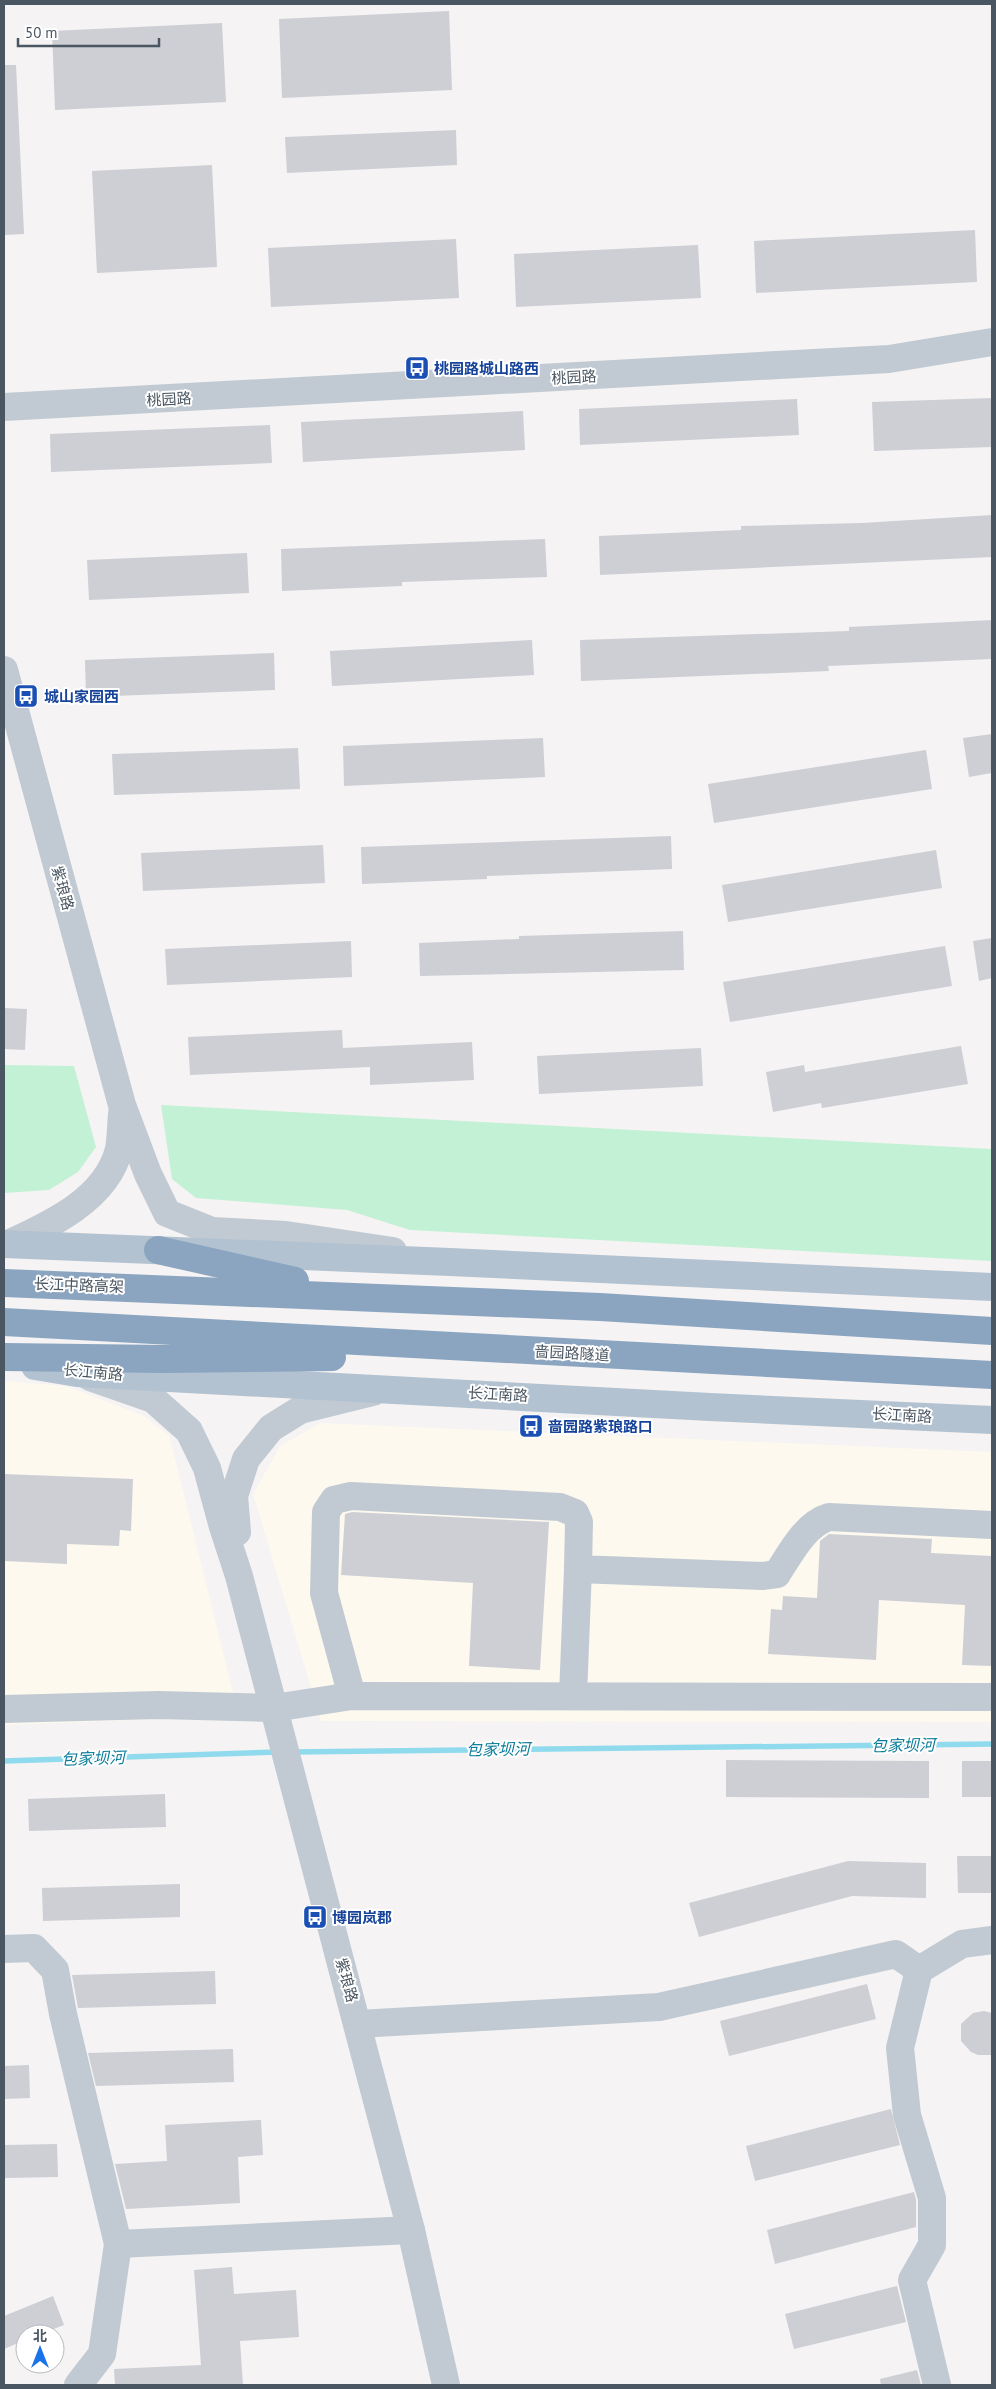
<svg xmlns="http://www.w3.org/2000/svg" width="996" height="2389" viewBox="0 0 996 2389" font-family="'PT Sans','Noto Sans SC',sans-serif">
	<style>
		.commercial { fill: #fdf9ef }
		.green { fill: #c3f1d5 }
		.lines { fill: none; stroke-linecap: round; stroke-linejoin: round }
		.stream { stroke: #90daee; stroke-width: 5.5 }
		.building { fill: #cdcfd5 }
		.minor { stroke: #c1cad2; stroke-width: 28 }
		.major { stroke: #b3c2d1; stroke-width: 28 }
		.highway { stroke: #8ba5c1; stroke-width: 28 }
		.labels { text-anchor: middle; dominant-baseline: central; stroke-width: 4; stroke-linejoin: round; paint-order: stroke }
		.transit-label { font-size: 15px; font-weight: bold; fill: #164399; stroke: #fff; text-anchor: start }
		.street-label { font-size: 15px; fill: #4a5661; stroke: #fff }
		.water-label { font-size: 16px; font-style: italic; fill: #0c7c9b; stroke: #fff }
	</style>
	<rect width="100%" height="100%" fill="#f5f3f3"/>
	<g class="commercial">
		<path d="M4,1381l62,5 78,30 25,19 70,281 -235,9z"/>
		<path d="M320,1423l672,29v270l-671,-1 -68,-227 27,-48z"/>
	</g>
	<g class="green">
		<path d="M4,1065l70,1 22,81 -18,25 -29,18 -45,3z"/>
		<path d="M161,1105l831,44v112l-582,-31 -63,-20 -151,-12 -24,-19z"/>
	</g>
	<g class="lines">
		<g class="stream">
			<path d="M293,1752l699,-8"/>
			<path d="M4,1761l275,-9"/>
		</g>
	</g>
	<g class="building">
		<path d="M449,11l3,79 -170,8 -3,-79z"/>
		<path d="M222,23l4,79 -171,8 -3,-79z"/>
		<path d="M4,65h12l8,169 -20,1z"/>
		<path d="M456,130l1,35 -170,8 -2,-36z"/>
		<path d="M212,165l5,102 -120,6 -5,-102z"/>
		<path d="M975,230l2,52 -221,11 -2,-52z"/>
		<path d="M456,239l3,59 -188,9 -3,-59z"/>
		<path d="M698,245l3,53 -185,9 -2,-53z"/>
		<path d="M992,398v49l-118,4 -2,-49z"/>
		<path d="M797,399l2,36 -219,10 -1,-36z"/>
		<path d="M523,411l2,39 -222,12 -2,-40z"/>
		<path d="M270,425l2,38 -221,9 -1,-38z"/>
		<path d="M992,515v42l-392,18 -1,-39 142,-6v-4l121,-3z"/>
		<path d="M545,539l2,38 -145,5v4l-120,5 -1,-42z"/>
		<path d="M247,553l2,40 -160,7 -2,-40z"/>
		<path d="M992,620v39l-164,7 1,5 -248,10 -1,-41 269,-9v-4z"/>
		<path d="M532,640l2,35 -202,11 -2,-35z"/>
		<path d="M274,653l1,37 -189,7 -1,-37z"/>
		<path d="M992,734v39l-23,4 -6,-39z"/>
		<path d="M543,738l2,39 -201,9 -1,-40z"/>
		<path d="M298,748l2,41 -186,6 -2,-41z"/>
		<path d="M926,750l6,39 -218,34 -6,-39z"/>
		<path d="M671,836l1,33 -185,7v3l-125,5 -1,-37z"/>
		<path d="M323,845l2,38 -182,8 -2,-38z"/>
		<path d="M936,850l6,38 -214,34 -6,-37z"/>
		<path d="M683,931l1,39 -264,6 -1,-33 100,-4v-3z"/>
		<path d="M992,938v40l-13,3 -6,-40z"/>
		<path d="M351,941l1,36 -185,8 -2,-36z"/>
		<path d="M945,946l7,40 -222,36 -7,-40z"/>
		<path d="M4,1008l23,1 -2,41 -21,-1z"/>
		<path d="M342,1030l1,18 129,-6 2,38 -104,5v-18l-180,8 -2,-38z"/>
		<path d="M961,1046l7,38 -146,24 -1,-5 -48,9 -7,-40 38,-7 1,7z"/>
		<path d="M701,1048l2,38 -164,8 -2,-38z"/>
		<path d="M4,1474l129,5 -2,52 -11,-1 -1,16 -52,-2v20l-63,-3z"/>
		<path d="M352,1512l197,10 -9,148 -71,-4 4,-83 -132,-8 4,-61z"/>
		<path d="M829,1534l103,5 -1,14 61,3v110l-30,-1 3,-60 -86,-5 -3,60 -108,-6 3,-45 11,1 1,-14 34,2 3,-57z"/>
		<path d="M726,1760l203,1v37l-203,-1z"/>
		<rect x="962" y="1761" width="30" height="36"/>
		<path d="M165,1794l1,33 -137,4 -1,-32z"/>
		<path d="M957,1856h35v37h-34z"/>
		<path d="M848,1861l78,2v35l-74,-2 -153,41 -10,-34z"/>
		<path d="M180,1884v33l-137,4 -1,-33z"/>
		<path d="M215,1971l1,33 -138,4 -6,-33z"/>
		<path d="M867,1984l9,35 -147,37 -9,-35z"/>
		<path d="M984,2011l8,2v42h-14l-7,-3 -10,-11v-17l12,-11z"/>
		<path d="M233,2049l1,33 -138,4 -8,-33z"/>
		<path d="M29,2065l1,33 -26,1v-33z"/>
		<path d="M891,2109l9,36 -145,36 -9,-35z"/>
		<path d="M261,2120l2,35 -25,2 2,46 -114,6 -11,-45 52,-3 -2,-36z"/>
		<path d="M57,2144l1,33 -54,1v-33z"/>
		<path d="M914,2192l2,8v27l-141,37 -8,-34z"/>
		<path d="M232,2267l2,27 62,-4 3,47 -59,4 3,44h-128l-1,-16 87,-4 -7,-95z"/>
		<path d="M897,2286l9,36 -112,27 -9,-35z"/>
		<path d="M53,2296l11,29 -23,9h-16v6l-21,9v-33z"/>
		<path d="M917,2370l4,15h-40l-1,-6z"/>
	</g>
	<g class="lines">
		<g class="minor">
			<path d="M4,407l885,-48 103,-17"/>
			<path d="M4,670l118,435 26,69 19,39 45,18 74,4 107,16"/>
			<path d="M8,1244c42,-19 99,-45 111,-95 2,-11 2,-24 3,-35"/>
			<path d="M90,1377l63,22 36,32 18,37 16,59 16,49 172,654 35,155"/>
			<path d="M237,1532l-3,-36 12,-37 25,-31 29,-18 73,-18"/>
			<path d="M352,1696l-28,-103 2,-81 8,-12 17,-4 209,11 15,6 4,9 -1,47 184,7 15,-2c13,-20 28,-50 52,-57l163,8"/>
			<path d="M573,1696l5,-127"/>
			<path d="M4,1709l155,-4 115,3 78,-12 640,1"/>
			<path d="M4,1949l30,-1 21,22 8,44 55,230 -16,110 -24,31"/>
			<path d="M358,2024l301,-17 237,-53 23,16"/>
			<path d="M118,2244l293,-14"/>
			<path d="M937,2385l-25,-105 20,-35v-47l-25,-83 -7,-67 19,-78 43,-26 30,-4"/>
		</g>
		<g class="major">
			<path d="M4,1244l446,18 542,25"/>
			<path d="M35,1366l42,7 633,34 282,13"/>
		</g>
		<g class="highway">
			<path d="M158,1250l137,31"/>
			<path d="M4,1283l596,24 392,24"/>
			<path d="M4,1322l988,53"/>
			<path d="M4,1357l161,2 167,-2"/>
		</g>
	</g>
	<defs>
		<symbol id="bus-square" viewBox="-11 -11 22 22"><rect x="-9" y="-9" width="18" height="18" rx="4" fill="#1a4fb4" stroke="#fff"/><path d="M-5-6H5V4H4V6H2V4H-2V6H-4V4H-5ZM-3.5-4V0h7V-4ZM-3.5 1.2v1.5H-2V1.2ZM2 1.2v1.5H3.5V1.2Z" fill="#fff"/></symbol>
	</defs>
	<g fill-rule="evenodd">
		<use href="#bus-square" x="403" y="354" width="28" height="28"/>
		<use href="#bus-square" x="12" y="682" width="28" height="28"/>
		<use href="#bus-square" x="517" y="1412" width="28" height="28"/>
		<use href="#bus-square" x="301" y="1903" width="28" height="28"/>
	</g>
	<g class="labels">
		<g class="transit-label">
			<text x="434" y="368">桃园路城山路西</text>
			<text x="44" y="696">城山家园西</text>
			<text x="548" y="1426">啬园路紫琅路口</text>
			<text x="332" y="1917">博园岚郡</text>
		</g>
		<g class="street-label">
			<text transform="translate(574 377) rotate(-3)">桃园路</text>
			<text transform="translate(169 399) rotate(-3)">桃园路</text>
			<text transform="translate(63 888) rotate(75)">紫琅路</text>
			<text transform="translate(79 1285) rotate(2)">长江中路高架</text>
			<text transform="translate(572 1353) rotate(3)">啬园路隧道</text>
			<text transform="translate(93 1372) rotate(5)">长江南路</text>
			<text transform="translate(498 1394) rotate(3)">长江南路</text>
			<text transform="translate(902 1415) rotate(3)">长江南路</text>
			<text transform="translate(347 1980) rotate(75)">紫琅路</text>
		</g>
		<g class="water-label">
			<text transform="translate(903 1745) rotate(-1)">包家坝河</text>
			<text transform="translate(498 1749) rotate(-1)">包家坝河</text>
			<text transform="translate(93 1758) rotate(-2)">包家坝河</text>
		</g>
	</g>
	<rect width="996" height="2389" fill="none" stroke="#4a5661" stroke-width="10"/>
	<g transform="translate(40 2349)"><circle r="24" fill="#ffffff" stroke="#b7bbc0"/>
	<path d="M0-4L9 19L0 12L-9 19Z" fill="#1a73e8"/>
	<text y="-8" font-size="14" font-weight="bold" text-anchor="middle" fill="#4a5661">北</text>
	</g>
	<path d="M18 38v8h141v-8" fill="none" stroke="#4a5661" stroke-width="2.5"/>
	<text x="25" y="38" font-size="15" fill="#4a5661" stroke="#ffffff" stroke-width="4" paint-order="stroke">50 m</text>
</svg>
